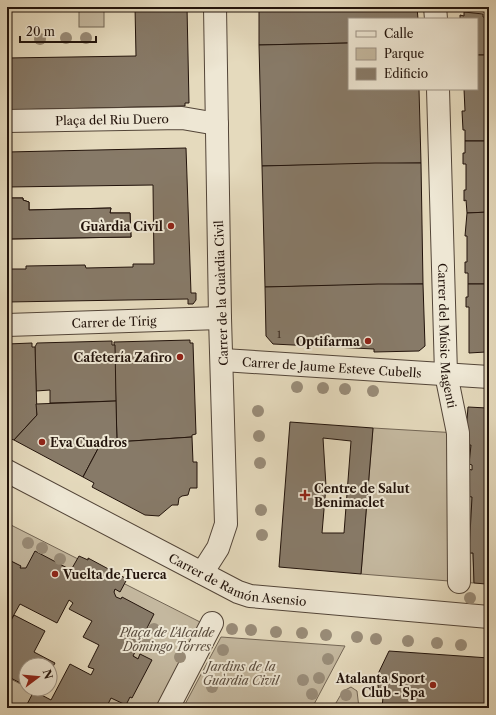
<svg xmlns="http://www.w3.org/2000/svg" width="496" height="715" viewBox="0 0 496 715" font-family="'Libre Caslon Text',serif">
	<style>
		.green { fill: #c4b89f; stroke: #736655 }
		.building { fill: #877a68; stroke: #22130b; fill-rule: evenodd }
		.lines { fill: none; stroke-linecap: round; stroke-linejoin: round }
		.street-casing { stroke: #534538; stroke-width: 24 }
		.street { stroke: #eee7d4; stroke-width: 22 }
		.tree { fill: #998c78 }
		.poi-dot { fill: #8f2418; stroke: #eee7d4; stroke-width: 1.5 }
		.labels { text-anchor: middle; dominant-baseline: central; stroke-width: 4; stroke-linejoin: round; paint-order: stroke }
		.number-label { font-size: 10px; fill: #3b2d22 }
		.street-label { font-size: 12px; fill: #22130b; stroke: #eee7d4 }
		.poi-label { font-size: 12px; font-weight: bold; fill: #22130b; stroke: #eee7d4; text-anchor: end }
		.park-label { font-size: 12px; font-style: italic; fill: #5b4d3f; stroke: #eee7d4 }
	</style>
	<rect width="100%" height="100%" fill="#e5dabd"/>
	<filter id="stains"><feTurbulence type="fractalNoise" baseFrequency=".005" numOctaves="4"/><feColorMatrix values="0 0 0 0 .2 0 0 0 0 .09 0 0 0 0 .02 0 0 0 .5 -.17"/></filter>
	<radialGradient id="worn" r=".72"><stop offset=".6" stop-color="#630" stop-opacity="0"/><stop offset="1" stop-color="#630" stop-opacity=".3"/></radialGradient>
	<g class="green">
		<rect x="79" y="7" width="25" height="20"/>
		<path d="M373,428l85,5 7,11 6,1 -4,51 5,1 -3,56h4l1,30 -113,-9z"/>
		<path d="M7,523l75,38 -8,17 -45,-2 -22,-11z"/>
		<path d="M119,581l87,44 -43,83h-64l45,-46 -16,-9 -17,-55z"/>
		<path d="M221,637l124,9 -33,62h-129z"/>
		<path d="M7,677l19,10v2h4l9,5 -8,14h-24z"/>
		<path d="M351,687l6,4 2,17h-26l10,-17z"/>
	</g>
	<g class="building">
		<path d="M135,7h52l2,96h-4v3l-178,4v-52l129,-2z"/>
		<path d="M259,7h158l1,12h-69v24l-90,2z"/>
		<path d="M464,12l19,2v3l6,1v37h-12v-36h-17v-4l4,1z"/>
		<path d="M349,43v46h70l2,74 -159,3 -3,-121z"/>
		<path d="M477,55h12v86h-24v-11h-2l-1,-19h3l-1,-22h13z"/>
		<path d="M465,141h24v71l-22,1 -1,-13 -2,1v-11h2v-26h-3v-11h2z"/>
		<path d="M186,148l5,145h5v7l-3,4h-5v-5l-181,3v-33h19v-3l59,-1 1,3 47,-1v-3h21l-1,-79 -146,2v-35z"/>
		<path d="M375,163h46l2,121 -158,3 -3,-121z"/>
		<path d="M7,198h16v2l6,2v8l82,-2 -1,5h20l1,24 -124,2z"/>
		<path d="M7,198h16v2l6,2v8l82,-2 -1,5h20l1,24 -124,2z"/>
		<path d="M489,212v72h-21v-11h-3v-11h2v-26h-2l2,-23z"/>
		<path d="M378,284h45l2,62 -6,5 -45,1v-3l-101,-5 -7,-8 -1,-49z"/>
		<path d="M468,284h21v71h-3v-3l-17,1v-46h-3v-10h2z"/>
		<path d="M190,340v3h3l3,91 -4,1v2l-75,5 -3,-100z"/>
		<path d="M112,341v4h3l1,56 -66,2v-13l-14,1 -1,-44 2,-4z"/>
		<path d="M32,343v4h3l2,68 -23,25 -3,-1 -3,3 -1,-98z"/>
		<path d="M116,401l1,41 -16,1 -18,34 -69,-37 23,-25 -1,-11z"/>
		<path d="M487,405h2v184h-4l1,-5 -12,-1 -1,-30h-4l3,-56 -5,-1 1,-27 4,1v-5l-3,-1 2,-19h-6l3,-38 19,1z"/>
		<path d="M290,422l83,6 -12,146 -82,-7zM323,438l28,3 -7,92h-22l4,-47z"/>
		<path d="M192,437l1,25h4v26h-7l-2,7 -6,1 -3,2 -1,7h-6l-13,11 -14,-1 -53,-28 2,-4 -11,-6 18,-34z"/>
		<path d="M35,551l36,19 8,-14 9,4v-2l39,21 -7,13 -5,-3 -1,3 2,5 5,2 1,-2 32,17 -21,42 5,3 2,-5 12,6 -20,38 -2,-1 -4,8 -15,-7 -5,10h-81l9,-17 17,9 19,-36 21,11 3,-6 -6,-2 11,-22 -16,-8 9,-16 -23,-12 4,-6 -4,-3 -12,23 -37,-19 -9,16 -4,-3v-58l14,7 -1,2h6z"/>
		<path d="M14,615l31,16 -11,21 21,11 -5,9v-7h-24v21l-19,-10v-48z"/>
		<path d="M389,651l100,7v50h-107l1,-11 2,1v-3h-6l-2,-19z"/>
		<path d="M31,689h10l-2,4z"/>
	</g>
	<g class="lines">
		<defs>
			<g id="street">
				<path d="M435,7l1,12"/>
				<path id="s1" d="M438,89l8,285 12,59 1,149"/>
				<path id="s2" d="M7,121l175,-3 35,6"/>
				<path id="s3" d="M7,325l213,-7"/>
				<path id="s4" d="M223,360l266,17"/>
				<path id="s5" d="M7,471l231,121 12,4 239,21"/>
				<path d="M202,573l16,-25 8,-24 -6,-206 -5,-311"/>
				<path d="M168,708l44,-85"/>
			</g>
		</defs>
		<use href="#street" class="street-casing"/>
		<use href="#street" class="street"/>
	</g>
	<g class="tree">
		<circle cx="66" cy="38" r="6"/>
		<circle cx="86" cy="38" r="6"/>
		<circle cx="40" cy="39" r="6"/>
		<circle cx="297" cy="387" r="6"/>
		<circle cx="323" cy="388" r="6"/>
		<circle cx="345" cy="389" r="6"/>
		<circle cx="373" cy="391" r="6"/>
		<circle cx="258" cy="411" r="6"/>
		<circle cx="259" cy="436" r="6"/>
		<circle cx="260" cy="463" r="6"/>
		<circle cx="261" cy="510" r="6"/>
		<circle cx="262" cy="535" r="6"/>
		<circle cx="28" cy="543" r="6"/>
		<circle cx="42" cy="548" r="6"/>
		<circle cx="60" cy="559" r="6"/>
		<circle cx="470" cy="598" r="6"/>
		<circle cx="154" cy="629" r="6"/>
		<circle cx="232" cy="629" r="6"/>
		<circle cx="251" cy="630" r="6"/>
		<circle cx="276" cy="632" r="6"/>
		<circle cx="302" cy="633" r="6"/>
		<circle cx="326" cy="635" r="6"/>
		<circle cx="357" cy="637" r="6"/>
		<circle cx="376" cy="639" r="6"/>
		<circle cx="408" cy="641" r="6"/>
		<circle cx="437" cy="643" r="6"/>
		<circle cx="147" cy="644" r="6"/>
		<circle cx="461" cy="645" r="6"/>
		<circle cx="223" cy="650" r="6"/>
		<circle cx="180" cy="657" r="6"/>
		<circle cx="328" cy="659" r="6"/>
		<circle cx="319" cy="678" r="6"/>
		<circle cx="303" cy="680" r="6"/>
		<circle cx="212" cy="687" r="6"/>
		<circle cx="312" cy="694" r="6"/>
		<circle cx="346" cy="695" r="6"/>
	</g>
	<g class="poi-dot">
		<circle cx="171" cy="226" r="4"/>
		<circle cx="368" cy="341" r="4"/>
		<circle cx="180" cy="357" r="4"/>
		<circle cx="42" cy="442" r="4"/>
		<path d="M303 489h4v4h4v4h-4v4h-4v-4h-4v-4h4z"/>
		<circle cx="55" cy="574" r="4"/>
		<circle cx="433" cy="685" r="4"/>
	</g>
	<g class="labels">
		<g class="number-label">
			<text x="279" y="334">1</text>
		</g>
		<g class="street-label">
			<text stroke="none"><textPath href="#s2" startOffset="105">Plaça del Riu Duero</textPath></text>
			<text transform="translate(221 293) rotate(-92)">Carrer de la Guàrdia Civil</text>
			<text stroke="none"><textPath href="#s3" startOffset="107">Carrer de Tírig</textPath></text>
			<text stroke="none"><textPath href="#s1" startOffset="247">Carrer del Músic Magenti</textPath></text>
			<text stroke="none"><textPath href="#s4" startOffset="109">Carrer de Jaume Esteve Cubells</textPath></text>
			<text stroke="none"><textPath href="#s5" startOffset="257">Carrer de Ramón Asensio</textPath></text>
		</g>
		<g class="poi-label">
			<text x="163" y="226">Guàrdia Civil</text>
			<text x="360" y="341">Optifarma</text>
			<text x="172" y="357">Cafetería Zafiro</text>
			<text x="50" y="442" text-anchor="start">Eva Cuadros</text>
			<text x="314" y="488" text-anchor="start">Centre de Salut<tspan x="314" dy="14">Benimaclet</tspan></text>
			<text x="63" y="574" text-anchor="start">Vuelta de Tuerca</text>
			<text x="425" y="678">Atalanta Sport<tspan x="425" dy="14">Club - Spa</tspan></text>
		</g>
		<g class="park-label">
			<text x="167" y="632">Plaça de l'Alcalde<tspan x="167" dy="14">Domingo Torres</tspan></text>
			<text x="241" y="666">Jardins de la<tspan x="241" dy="14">Guàrdia Civil</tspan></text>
		</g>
	</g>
	<rect width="496" height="715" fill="none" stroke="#e5dabd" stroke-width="24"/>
	<rect x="8" y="8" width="480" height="699" fill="none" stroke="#22130b" stroke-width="2"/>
	<rect x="12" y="12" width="472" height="691" fill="none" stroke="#22130b"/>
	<rect x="348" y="18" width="130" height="72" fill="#eee7d4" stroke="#9c9284"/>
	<rect x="356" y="31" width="20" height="6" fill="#eee7d4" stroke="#9c9284"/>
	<text x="384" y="38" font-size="12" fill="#22130b">Calle</text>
	<rect x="356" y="48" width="20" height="12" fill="#c4b89f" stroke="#9c9284"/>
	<text x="384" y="58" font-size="12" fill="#22130b">Parque</text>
	<rect x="356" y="68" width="20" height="12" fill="#877a68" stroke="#9c9284"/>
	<text x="384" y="78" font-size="12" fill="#22130b">Edificio</text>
	<g transform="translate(38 677) rotate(74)"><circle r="19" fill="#eee7d4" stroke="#9c9284"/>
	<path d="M0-3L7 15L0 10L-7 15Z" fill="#8f2418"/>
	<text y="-6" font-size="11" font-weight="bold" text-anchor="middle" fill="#22130b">N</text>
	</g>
	<path d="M20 36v6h76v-6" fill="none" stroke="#22130b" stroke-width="2"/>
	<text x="26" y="36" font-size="12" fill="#22130b" stroke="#eee7d4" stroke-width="3" paint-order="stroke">20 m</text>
	<rect width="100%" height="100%" filter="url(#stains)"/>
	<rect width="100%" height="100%" fill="url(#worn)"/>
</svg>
